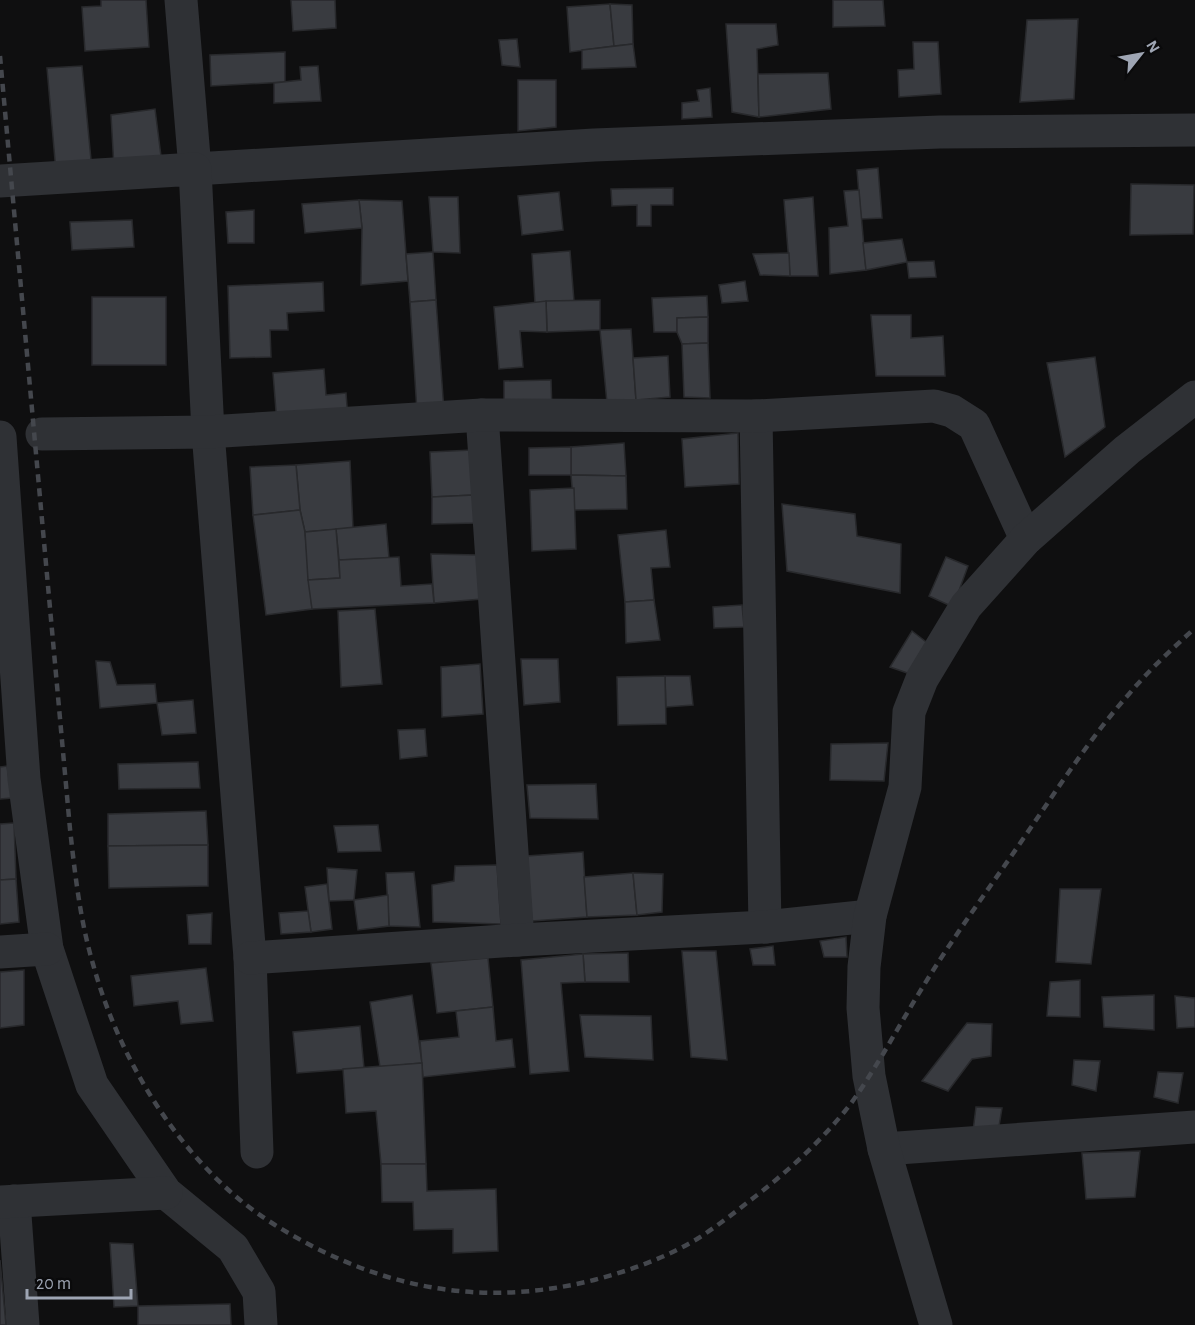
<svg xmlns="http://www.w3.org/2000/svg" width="1195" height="1325" viewBox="0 0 1195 1325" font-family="'Alegreya Sans',sans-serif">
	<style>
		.building { fill: #393b40; stroke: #28292c; stroke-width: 1.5 }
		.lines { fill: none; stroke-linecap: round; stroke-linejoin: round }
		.minor { stroke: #2f3135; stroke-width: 33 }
		.rail { stroke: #44474d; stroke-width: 4.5; stroke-dasharray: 8 6; stroke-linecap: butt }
	</style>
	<rect width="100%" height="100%" fill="#0f0f10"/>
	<g class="building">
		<path d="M101,0h45l3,47 -64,4 -3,-44 19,-1z"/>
		<path d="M291,0h44l1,28 -43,3z"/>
		<path d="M833,0h50l2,26 -52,1z"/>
		<path d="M610,4l4,42 -44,6 -3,-45z"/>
		<path d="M610,4l22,1 1,39 -19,2z"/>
		<path d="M1078,19l-4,80 -54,3 7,-82z"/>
		<path d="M726,24h50l2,21 -21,4 2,68 -27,-5z"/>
		<path d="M517,39l3,28 -18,-2 -3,-25z"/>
		<path d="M913,42h25l3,52 -42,3 -1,-27 16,-1z"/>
		<path d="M633,44l3,23 -54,2v-19z"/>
		<path d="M285,52v30l-74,4 -1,-31z"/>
		<path d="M82,66l10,104 -36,2 -9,-104z"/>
		<path d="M318,66l3,35 -47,2v-20l27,-3 -1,-13z"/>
		<path d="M828,73l3,36 -72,8 -1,-43z"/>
		<path d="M518,80h38v47l-38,4z"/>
		<path d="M710,88l2,29 -30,2v-16l17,-2 -2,-11z"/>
		<path d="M155,109l7,55 -48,4 -3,-53z"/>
		<path d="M878,168l4,50 -21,1 -4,-49z"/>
		<path d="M1131,184l63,1 -1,49 -63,1z"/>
		<path d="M673,188v17h-22v21h-14v-21l-25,1 -1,-17z"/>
		<path d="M859,190l7,80 -36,4 -1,-46 19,-2 -4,-35z"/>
		<path d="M559,192l4,38 -41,5 -4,-39z"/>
		<path d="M429,197h29l2,56 -27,-1z"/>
		<path d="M813,197l5,79h-28l-6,-76z"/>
		<path d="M359,200l43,1 6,80 -47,4 1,-57z"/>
		<path d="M359,200l3,28 -57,5 -3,-29z"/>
		<path d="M254,210v33h-26l-2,-31z"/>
		<path d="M132,220l2,27 -62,3 -2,-28z"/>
		<path d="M902,239l5,23 -41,8 -3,-27z"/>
		<path d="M570,251l4,50 -39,3 -3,-50z"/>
		<path d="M433,252l3,48 -26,2 -4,-48z"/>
		<path d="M789,253l1,23 -30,-1 -7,-21z"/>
		<path d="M934,261l2,16 -27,1 -2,-16z"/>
		<path d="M745,281l3,20 -26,2 -3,-18z"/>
		<path d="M323,282l1,29 -37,2 1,17h-18l1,27 -41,1 -2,-72z"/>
		<path d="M707,296l1,21 -31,1v14h-23l-2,-34z"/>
		<rect x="92" y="297" width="74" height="68"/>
		<path d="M436,300l8,111 -27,1 -7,-110z"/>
		<path d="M600,300v30l-53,2 -1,-31z"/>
		<path d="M546,301l1,31 -27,-1 3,36 -24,2 -5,-62z"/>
		<path d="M871,315h40v23l32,-2 2,40h-69z"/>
		<path d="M708,317v26l-26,1 -5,-12v-14z"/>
		<path d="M631,329l5,71 -29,3 -7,-73z"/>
		<path d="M708,343l2,55 -26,-1 -2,-53z"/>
		<path d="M668,356l2,41 -34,3 -3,-42z"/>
		<path d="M1095,357l10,70 -40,30 -18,-94z"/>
		<path d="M324,369l2,26 20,-2 2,26 -71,5 -4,-51z"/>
		<path d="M551,380l1,32 -48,2v-33z"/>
		<path d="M738,433l1,51 -54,3 -3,-48z"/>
		<path d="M624,443l2,33 -55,-1v-28z"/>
		<path d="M571,447v28h-42v-27z"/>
		<path d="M472,450l2,45 -42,2 -2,-45z"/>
		<path d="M350,461l3,67 -48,4 -5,-22 -4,-45z"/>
		<path d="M296,465l4,45 -47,5 -3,-48z"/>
		<path d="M571,475l55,1 1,33 -53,1z"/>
		<path d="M574,488l2,61 -44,2 -2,-61z"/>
		<path d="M474,495l4,28 -46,1v-27z"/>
		<path d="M782,504l73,10 2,22 44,8 -1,49 -113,-22z"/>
		<path d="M300,510l5,22 7,77 -46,6 -13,-100z"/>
		<path d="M386,524l3,34 -50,2 -3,-31z"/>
		<path d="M336,529l4,49 -32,2 -3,-48z"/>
		<path d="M666,530l4,37 -19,1 3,32 -29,2 -7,-67z"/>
		<path d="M431,554l48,1 3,44 -48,4z"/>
		<path d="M399,557l2,29 31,-2 2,19 -122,6 -4,-29 32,-2 -1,-18z"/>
		<path d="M946,557l22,9 -15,41 -24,-11z"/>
		<path d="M654,600l6,40 -34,3 -1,-41z"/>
		<path d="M742,605l2,22 -30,1 -1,-21z"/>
		<path d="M375,609l7,75 -41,3 -3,-76z"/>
		<path d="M912,631l18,14 -14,31 -26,-9z"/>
		<path d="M521,659h37l2,43 -36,3z"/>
		<path d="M96,661l14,1 7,23 38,-1 2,19 -57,5z"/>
		<path d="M480,664l3,50 -41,3 -1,-50z"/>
		<path d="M665,676h25l3,29 -27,2z"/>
		<path d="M665,676l1,48 -48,1 -1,-48z"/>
		<path d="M193,700l3,33 -34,2 -5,-32z"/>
		<path d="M425,729l2,27 -27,3 -2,-29z"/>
		<path d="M888,743l-4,38 -54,-1 1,-36z"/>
		<path d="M198,762l2,26 -81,1 -1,-25z"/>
		<path d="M7,766l5,32 -12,1v-32z"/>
		<path d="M596,784l2,35 -68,-1 -3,-33z"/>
		<path d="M206,811l2,34 -100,1v-32z"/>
		<path d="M14,823l2,56 -16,1v-56z"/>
		<path d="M378,825l3,26 -43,1 -4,-26z"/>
		<path d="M208,845v41l-99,2 -1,-42z"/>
		<path d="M583,852l4,65 -55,4 -5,-65z"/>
		<path d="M497,865l4,59 -68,-2 -1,-37 22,-4 1,-15z"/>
		<path d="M327,868l30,2 -3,30 -25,1z"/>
		<path d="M414,872l6,55 -31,-1 -3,-53z"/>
		<path d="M633,873l4,42 -50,2 -3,-40z"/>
		<path d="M633,873l30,1 -1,38 -25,3z"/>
		<path d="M16,879l3,43 -19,2v-44z"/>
		<path d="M327,884l5,45 -21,3 -6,-45z"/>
		<path d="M1060,889h41l-10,75 -35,-2z"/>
		<path d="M388,895l1,31 -31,4 -4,-30z"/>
		<path d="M308,911l3,21 -30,2 -2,-21z"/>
		<path d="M212,913l-1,31h-22l-2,-29z"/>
		<path d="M846,937l1,20h-23l-4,-16z"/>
		<path d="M773,946l2,19h-22l-3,-16z"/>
		<path d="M682,951h34l11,109 -36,-3z"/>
		<path d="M628,953l1,29h-44l-2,-28z"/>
		<path d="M583,954l2,28 -24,1 8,88 -39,3 -9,-114z"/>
		<path d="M488,958l5,49 -56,6 -6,-50z"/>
		<path d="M206,968l7,53 -32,3 -3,-23 -44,5 -3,-30z"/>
		<path d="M24,970v55l-24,3v-56z"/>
		<path d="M1080,980v37l-33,-1 3,-34z"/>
		<path d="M412,995l10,68 -42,4 -10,-65z"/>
		<path d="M1154,995v35l-50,-3 -2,-30z"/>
		<path d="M1175,996l20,2v29l-18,1z"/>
		<path d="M493,1007l3,34 16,-2 3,28 -92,10 -3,-36 39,-4 -3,-26z"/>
		<path d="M580,1015l71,1 2,44 -68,-3z"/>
		<path d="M967,1023l25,1 -1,32 -19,3 -24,32 -26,-10z"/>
		<path d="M360,1026l4,42 -67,5 -4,-41z"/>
		<path d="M1074,1060l26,1 -4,30 -24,-6z"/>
		<path d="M422,1063l4,101h-45l-5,-53 -30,2 -3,-44z"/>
		<path d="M1158,1072l25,1 -5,30 -24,-6z"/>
		<path d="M976,1107l26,1 -5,30 -24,-7z"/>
		<path d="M1140,1151l-5,46 -49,2 -4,-46z"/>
		<path d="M381,1164h45l1,27 69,-2 2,62 -45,2v-24l-39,1 -1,-28h-31z"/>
		<path d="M110,1243l23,1 5,62 -24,1z"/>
		<path d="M0,1260l6,65h-6z"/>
		<path d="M230,1304l1,21h-93v-19z"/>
	</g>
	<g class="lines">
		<g class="minor">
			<path d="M181,0l14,169 399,-24 346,-13 255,-2"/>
			<path d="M0,181l195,-12 13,263 42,526 7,194"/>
			<path d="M482,415l36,525"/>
			<path d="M756,416l9,511"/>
			<path d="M42,434l166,-2 274,-17 274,1 178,-10 18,5 22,14 52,114"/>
			<path d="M0,437l24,342 23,170 45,136 74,108 67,55 26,44 2,33"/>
			<path d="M0,952l47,-3"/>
			<path d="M250,958l268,-18 247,-13 105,-11"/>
			<path d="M884,1149l311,-22"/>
			<path d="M14,1201l9,124"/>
			<path d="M0,1202l166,-9"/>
			<path d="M936,1325l-52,-176 -15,-73 -6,-68 1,-41 6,-51 35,-129 4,-75 13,-33 44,-73 60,-67 101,-89 68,-53"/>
		</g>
		<path class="rail" d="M0,56l70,773c5,45 10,91 23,135 24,88 76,177 147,236 22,18 47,33 72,46 91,47 182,59 282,34 35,-9 71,-22 103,-41 19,-12 37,-26 55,-40 34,-26 66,-55 93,-88 14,-17 26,-38 38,-57 20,-34 40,-69 62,-102 25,-38 52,-75 78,-113 34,-49 66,-100 106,-145 20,-24 43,-45 66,-66"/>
	</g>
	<g transform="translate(1141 54) rotate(59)" stroke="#0a0a0b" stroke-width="4.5" paint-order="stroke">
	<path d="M0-4.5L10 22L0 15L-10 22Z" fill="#9ea5b3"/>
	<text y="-9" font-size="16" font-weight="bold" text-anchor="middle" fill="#9ea5b3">N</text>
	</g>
	<path d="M27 1289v9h104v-9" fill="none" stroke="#9ea5b3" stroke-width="3"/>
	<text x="36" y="1289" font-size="18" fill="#9ea5b3" stroke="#0a0a0b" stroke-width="4.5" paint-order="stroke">20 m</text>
</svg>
